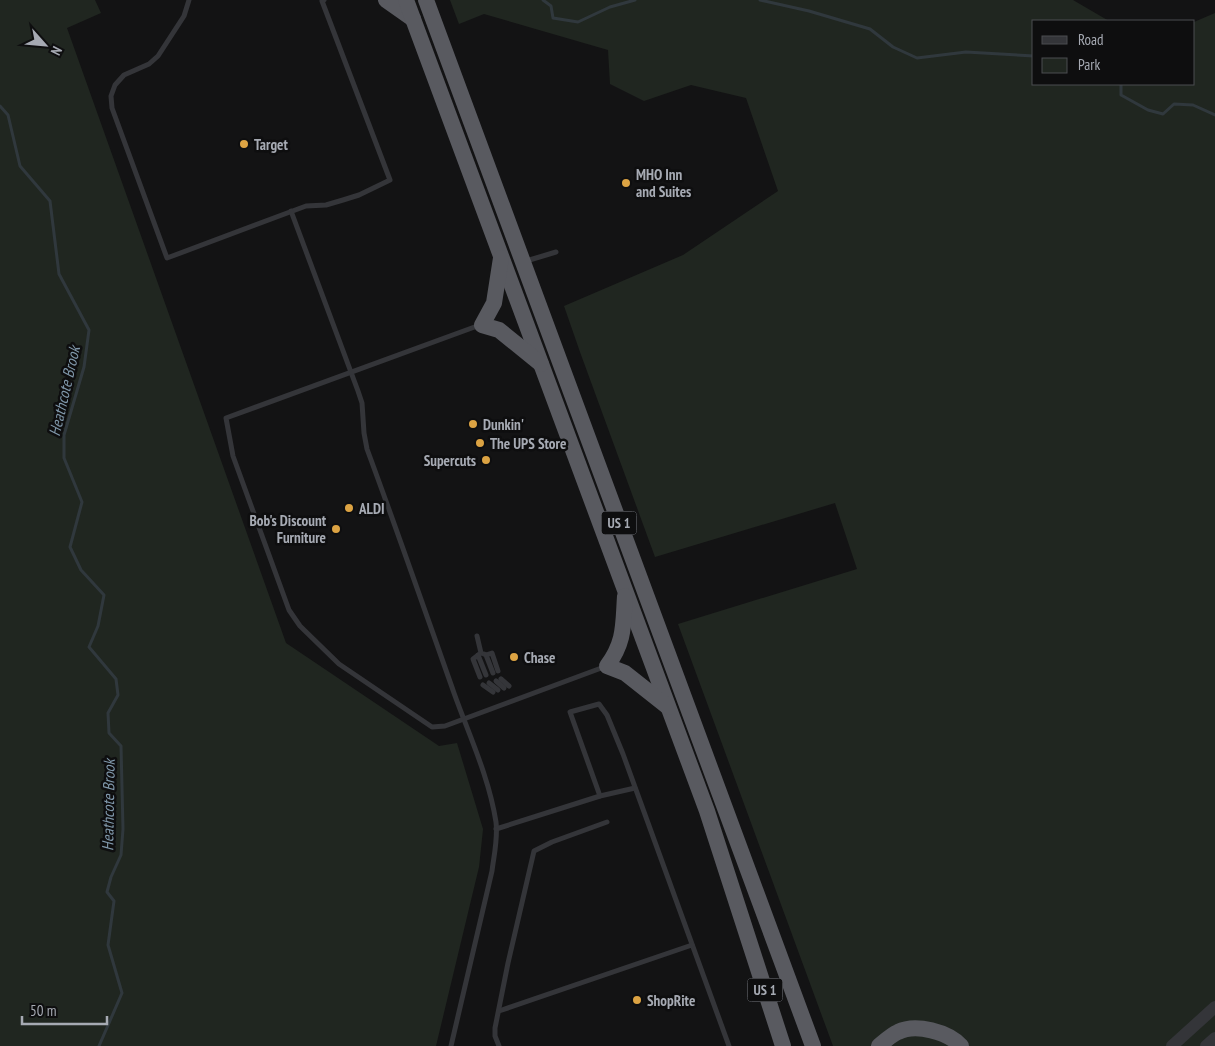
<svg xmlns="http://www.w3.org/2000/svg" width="1215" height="1046" viewBox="0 0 1215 1046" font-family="'PT Sans Narrow',sans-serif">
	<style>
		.green { fill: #202620 }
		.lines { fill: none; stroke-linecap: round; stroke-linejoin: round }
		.stream { stroke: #30383d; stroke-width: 3 }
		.service { stroke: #343539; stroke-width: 5 }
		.tertiary { stroke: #343539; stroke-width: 12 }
		.trunk { stroke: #595a60; stroke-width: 16 }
		.poi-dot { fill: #dca343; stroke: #0e0e0f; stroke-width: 2 }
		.labels { text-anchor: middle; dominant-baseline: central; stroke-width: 5; stroke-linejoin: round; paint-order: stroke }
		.shield { fill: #0e0e0f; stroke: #787b82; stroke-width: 1 }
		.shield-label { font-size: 14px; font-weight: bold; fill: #a6aab3 }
		.poi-label { font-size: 15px; font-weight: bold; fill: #a6aab3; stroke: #0e0e0f; text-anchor: start }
		.water-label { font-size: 16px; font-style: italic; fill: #8098ab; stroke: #0e0e0f }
	</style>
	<rect width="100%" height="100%" fill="#131314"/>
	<g class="green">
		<path d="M0,0h95l6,13 -34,15 219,615 153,103 18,-3 26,86 -4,38 -43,179h-436z"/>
		<path d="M450,0h623l36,21h-75v63h160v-62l21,-9v1033h-382l-155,-422 179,-55 -22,-66 -180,54 -75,-205 -16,-46 119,-51 95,-64 -32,-93 -55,-13 -47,16 -34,-17 -2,-34 -124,-36 -25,10z"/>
	</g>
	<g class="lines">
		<g class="stream">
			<path d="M543,0l8,6 2,12 25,4 32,-15 25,-7"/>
			<path d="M760,0l49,11 61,18 23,18 24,11 49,-6 68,4"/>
			<path d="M1121,84v11l27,15 15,4 11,-10 19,1 22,10"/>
			<path d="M0,106l8,9 12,51 30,35 9,73 30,56 -5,37 -20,68v23l18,44 -12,45 11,23 23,25 -6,31 -9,21 27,32 2,16 -10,18 1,20 12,13 2,83 -2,26 -10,22 -4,15 7,9 -6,44 14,48 -23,53"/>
		</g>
		<g class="service">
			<path d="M189,0l-5,16 -26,40 -9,8 -25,11 -9,10 -4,11 1,12 55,150 139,-52 20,-1 17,-5 16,-5 31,-15 -68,-179 2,-1"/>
			<path d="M291,211l67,180 4,12 2,30 3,16c30,81 58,162 87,244 15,42 35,84 42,129 2,17 -2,33 -4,49l-41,175"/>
			<path d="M526,261l30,-9"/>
			<path d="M480,325l-254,93 7,38 56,154 11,16 39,38 93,63 13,-1 159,-59"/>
			<path d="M477,636l4,17 -8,6 7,18"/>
			<path d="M484,654l2,1 7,18"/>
			<path d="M478,655l8,20"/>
			<path d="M486,655l6,-2 6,18"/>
			<path d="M501,679l8,7"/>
			<path d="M496,681l8,7"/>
			<path d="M489,683l9,7"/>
			<path d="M483,685l10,7"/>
			<path d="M600,796l-30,-84 29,-8 8,11 16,39 106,292"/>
			<path d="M496,829l104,-33 35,-8"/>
			<path d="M499,1011l193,-66"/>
			<path d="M499,1046l-4,-10v-8l13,-65 26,-112 18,-9 55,-20"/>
		</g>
		<g class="tertiary">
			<path d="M1172,1046l43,-39"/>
			<path d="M1206,1046l9,-8"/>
		</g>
		<g class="trunk">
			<path d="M386,0l27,19"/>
			<path d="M406,0l301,811 76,235"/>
			<path d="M426,0l387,1046"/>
			<path d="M501,258l-7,45 -12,22 17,5 42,34"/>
			<path d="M625,596c-2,29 0,46 -18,70l18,7 43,34"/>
			<path d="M879,1046c6,-5 12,-11 19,-14 18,-9 50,0 63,14"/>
		</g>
	</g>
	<g class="poi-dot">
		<circle cx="244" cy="144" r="5"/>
		<circle cx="626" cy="183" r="5"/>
		<circle cx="473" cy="424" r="5"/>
		<circle cx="480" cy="443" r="5"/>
		<circle cx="486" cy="460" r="5"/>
		<circle cx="349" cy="508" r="5"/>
		<circle cx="336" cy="529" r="5"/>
		<circle cx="514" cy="657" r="5"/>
		<circle cx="637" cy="1000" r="5"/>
	</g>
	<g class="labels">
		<g class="shield">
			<rect x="601.5" y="511.5" width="35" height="23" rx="4"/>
			<rect x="747.5" y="978.5" width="35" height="23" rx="4"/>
		</g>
		<g class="shield-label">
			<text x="619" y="523">US 1</text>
			<text x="765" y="990">US 1</text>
		</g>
		<g class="poi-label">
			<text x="254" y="144">Target</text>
			<text x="636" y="174">MHO Inn<tspan x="636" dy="17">and Suites</tspan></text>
			<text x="483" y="424">Dunkin'</text>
			<text x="490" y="443">The UPS Store</text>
			<text x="476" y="460" text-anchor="end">Supercuts</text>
			<text x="359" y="508">ALDI</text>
			<text x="326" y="520" text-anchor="end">Bob's Discount<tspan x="326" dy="17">Furniture</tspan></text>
			<text x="524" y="657">Chase</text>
			<text x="647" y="1000">ShopRite</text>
		</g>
		<g class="water-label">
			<text transform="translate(64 391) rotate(-77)">Heathcote Brook</text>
			<text transform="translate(108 805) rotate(-89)">Heathcote Brook</text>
		</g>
	</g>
	<rect x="1032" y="20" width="162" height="65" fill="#0e0e0f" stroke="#4b4c51"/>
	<rect x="1042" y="36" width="25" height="8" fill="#343539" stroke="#4b4c51"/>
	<text x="1078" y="45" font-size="15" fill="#a6aab3">Road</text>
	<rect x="1042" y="58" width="25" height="15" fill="#202620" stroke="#4b4c51"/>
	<text x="1078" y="70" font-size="15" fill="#a6aab3">Park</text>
	<g transform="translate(45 45) rotate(117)" stroke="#0e0e0f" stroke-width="4" paint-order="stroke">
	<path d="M0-4L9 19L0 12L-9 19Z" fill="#a6aab3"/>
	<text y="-8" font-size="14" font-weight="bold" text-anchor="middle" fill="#a6aab3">N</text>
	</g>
	<path d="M22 1016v8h85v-8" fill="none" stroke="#a6aab3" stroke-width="2.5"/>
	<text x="30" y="1016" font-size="15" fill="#a6aab3" stroke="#0e0e0f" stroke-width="4" paint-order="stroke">50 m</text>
</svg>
